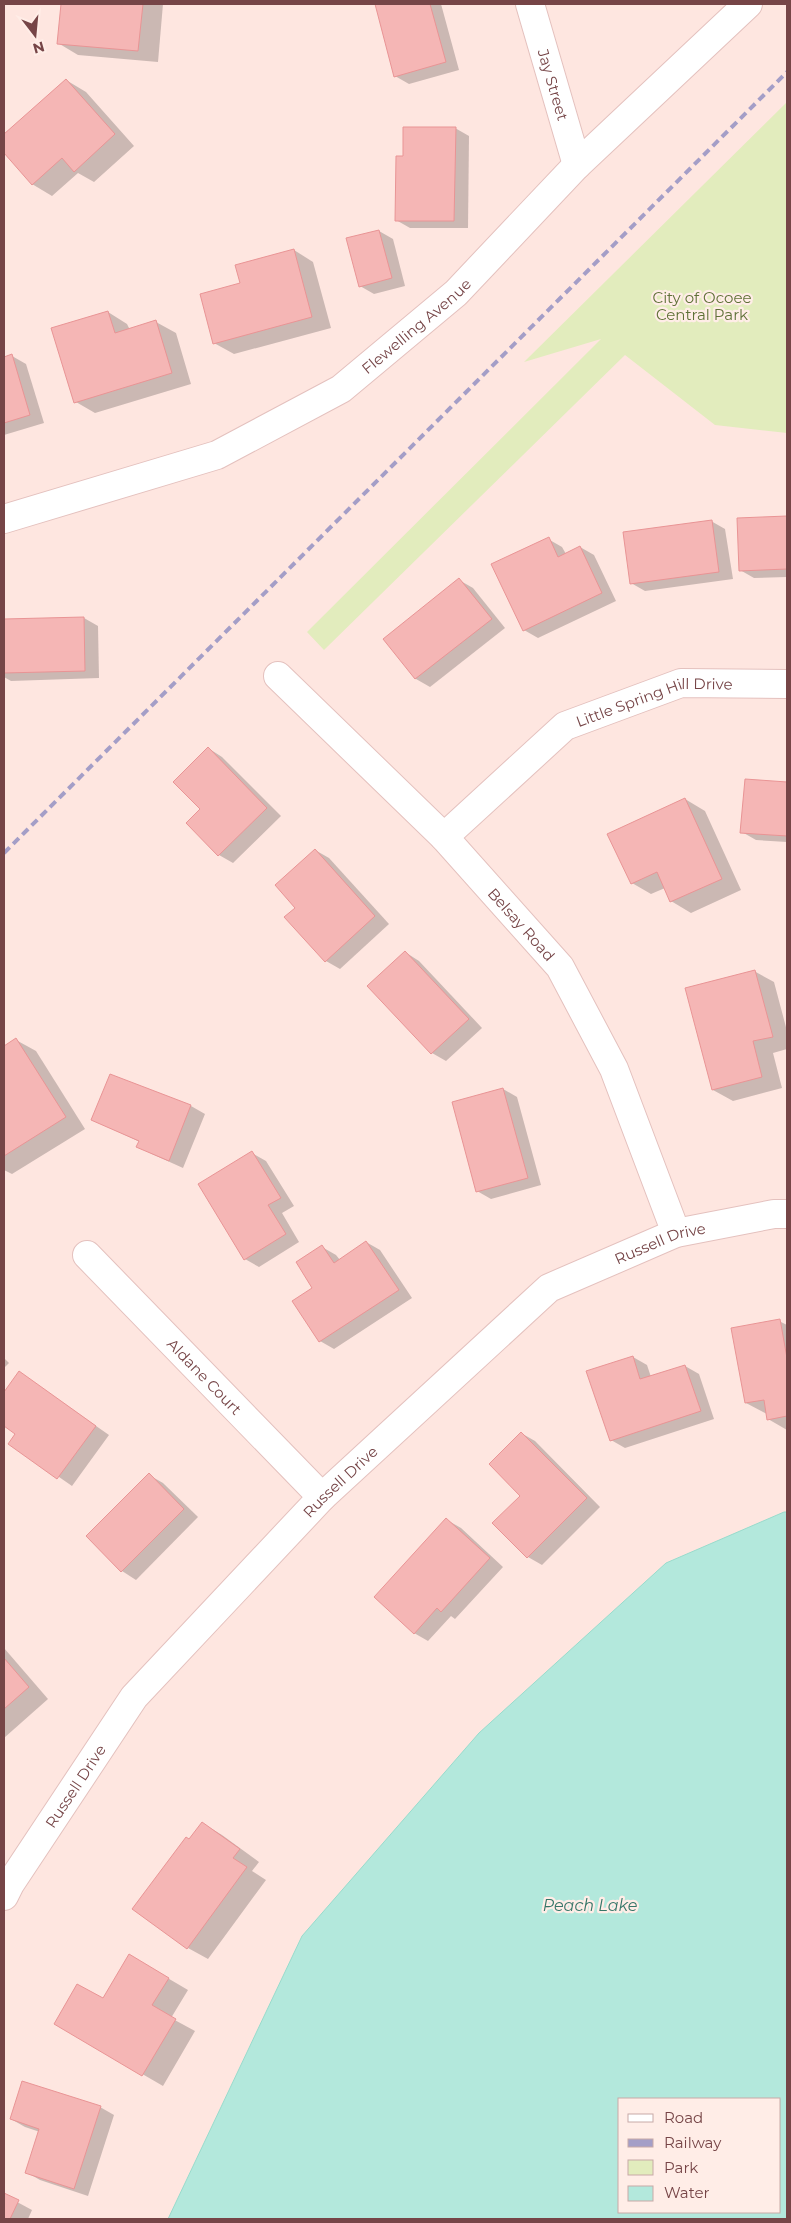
<svg xmlns="http://www.w3.org/2000/svg" width="791" height="2223" viewBox="0 0 791 2223" font-family="Montserrat,sans-serif">
	<style>
		.green { fill: #e2ecbd }
		.water { fill: #b3e8dc; stroke: #98dbcc; fill-rule: evenodd }
		.shadow { fill: #0003 }
		.building { fill: #f5b6b5; stroke: #e99495 }
		.lines { fill: none; stroke-linecap: round; stroke-linejoin: round }
		.minor-casing { stroke: #e4c1be; stroke-width: 30 }
		.tertiary-casing { stroke: #e4c1be; stroke-width: 30 }
		.minor { stroke: #fff; stroke-width: 28 }
		.tertiary { stroke: #fff; stroke-width: 28 }
		.rail { stroke: #a49ec7; stroke-width: 4; stroke-dasharray: 8 5; stroke-linecap: butt }
		.labels { text-anchor: middle; dominant-baseline: central; stroke-width: 4.5; stroke-linejoin: round; paint-order: stroke }
		.street-label { font-size: 15px; fill: #764547; stroke: #ffede7 }
		.park-label { font-size: 15px; fill: #5f7137; stroke: #ffede7 }
		.water-label { font-size: 16px; font-style: italic; fill: #357668; stroke: #ffede7 }
	</style>
	<rect width="100%" height="100%" fill="#fee6e0"/>
	<path class="green" d="M787,102v331l-72,-8 -90,-70 -301,295 -17,-18 294,-293 -77,23z"/>
	<path class="water" d="M784,1512h3v707h-619l134,-283 177,-203 187,-170zM620,2099h160v113h-160z"/>
	<g class="shadow">
		<path d="M62,4h101l-5,58 -80,-7 -20,-12z"/>
		<path d="M376,4h65l18,66 -50,14 -14,-8z"/>
		<path d="M66,80l20,12 48,54 -40,36 -16,-9 -26,23 -20,-12 -28,-32v-16z"/>
		<path d="M455,128l14,8 -1,92h-58l-14,-8 8,-63z"/>
		<path d="M379,231l14,8 12,47 -31,8 -14,-8z"/>
		<path d="M294,250l19,12 18,66 -97,26 -20,-11z"/>
		<path d="M108,312l19,12 3,6 26,-8 20,11 15,51 -96,29 -19,-11z"/>
		<path d="M12,356l14,8 18,59 -40,12v-77z"/>
		<path d="M787,517v60l-33,1 -14,-8 -2,-50z"/>
		<path d="M711,521l14,8 8,50 -88,12 -14,-8z"/>
		<path d="M548,539l14,8 4,7 14,-7 14,8 22,46 -78,37 -14,-8z"/>
		<path d="M459,580l14,8 32,40 -75,59 -14,-8 -31,-40z"/>
		<path d="M84,618l14,8 1,52 -88,3 -7,-4v-57z"/>
		<path d="M208,748l14,9 59,59 -48,47 -14,-8 -31,-32 14,-14z"/>
		<path d="M746,780l41,3v59l-31,-2 -14,-8z"/>
		<path d="M685,799l20,12 36,79 -50,23 -20,-12 -6,-13 -14,6 -19,-11z"/>
		<path d="M315,850l14,8 60,66 -49,45 -14,-8 -29,-53z"/>
		<path d="M405,952l14,9 63,67 -36,33 -14,-8z"/>
		<path d="M754,971l20,11 13,49v18l-14,4 9,35 -49,13 -20,-11z"/>
		<path d="M16,1040l20,11 49,78 -73,45 -8,-4v-123z"/>
		<path d="M111,1076l80,30 14,8 -22,54 -31,-14 -14,-8 2,-4 -47,-22z"/>
		<path d="M503,1089l14,8 24,88 -50,14 -14,-8z"/>
		<path d="M252,1153l14,8 28,45 -12,7 17,29 -40,25 -14,-8z"/>
		<path d="M366,1242l14,8 32,48 -78,51 -14,-8 -6,-53 8,-41 14,8 4,5z"/>
		<path d="M779,1321l8,4v105l-19,-11 -1,-5 -21,-11z"/>
		<path d="M633,1357l14,8 4,12 34,-11 14,8 15,45 -89,29 -14,-8z"/>
		<path d="M4,1358l5,5 -5,5z"/>
		<path d="M20,1373l89,62 -37,51 -62,-43 7,-9 -13,-10v-30z"/>
		<path d="M521,1433l14,8 65,66 -58,58 -14,-8 -34,-34 28,-27z"/>
		<path d="M149,1475l14,8 35,34 -62,63 -14,-9 -35,-34z"/>
		<path d="M447,1520l14,8 42,39 -48,52 -4,-3 -23,25 -14,-8z"/>
		<path d="M4,1648l44,51 -44,39z"/>
		<path d="M202,1823l20,12 37,27 -7,9 14,9 -58,79 -20,-11 2,-107z"/>
		<path d="M130,1956l58,34 -17,28 24,13 -32,55 -107,-62 47,-24z"/>
		<path d="M100,2107l14,8 -26,81 -48,-16 -14,-8 14,-40 -15,-5 -14,-8z"/>
		<path d="M4,2195l28,15 -4,9h-24z"/>
	</g>
	<g class="building">
		<path d="M61,4h82l-5,47 -81,-7z"/>
		<path d="M375,4h55l16,58 -52,15z"/>
		<path d="M66,79l49,55 -41,38 -12,-14 -30,27 -28,-32v-19z"/>
		<path d="M403,127h53l-2,94h-59l1,-65h7z"/>
		<path d="M379,230l13,48 -33,9 -13,-49z"/>
		<path d="M294,249l18,68 -99,27 -13,-50 40,-11 -5,-18z"/>
		<path d="M108,311l7,22 41,-13 16,53 -98,30 -23,-75z"/>
		<path d="M12,354l18,61 -26,8v-66z"/>
		<path d="M787,516v53l-48,2 -2,-53z"/>
		<path d="M712,520l7,52 -89,12 -7,-52z"/>
		<path d="M549,537l9,20 22,-11 22,47 -79,38 -32,-67z"/>
		<path d="M459,578l33,41 -77,60 -32,-40z"/>
		<path d="M84,617l1,54 -81,2v-54z"/>
		<path d="M208,747l59,61 -49,48 -32,-33 14,-14 -27,-27z"/>
		<path d="M745,779l42,3v54l-47,-3z"/>
		<path d="M685,798l37,81 -52,23 -13,-30 -26,12 -24,-50z"/>
		<path d="M315,849l60,67 -50,46 -41,-45 11,-9 -20,-23z"/>
		<path d="M405,951l64,68 -38,35 -64,-68z"/>
		<path d="M755,970l18,67 -20,4 9,36 -50,13 -27,-102z"/>
		<path d="M16,1038l50,79 -62,39v-110z"/>
		<path d="M110,1074l81,31 -22,56 -33,-14 3,-6 -48,-21z"/>
		<path d="M503,1088l25,90 -52,14 -24,-90z"/>
		<path d="M252,1151l29,47 -13,7 18,29 -42,26 -46,-76z"/>
		<path d="M366,1241l33,49 -80,52 -27,-41 20,-13 -16,-26 26,-17 12,18z"/>
		<path d="M780,1319l7,39v58l-20,4 -3,-20 -19,3 -14,-75z"/>
		<path d="M633,1356l7,23 45,-14 16,46 -91,30 -24,-70z"/>
		<path d="M19,1371l77,55 -39,53 -49,-35 7,-10 -11,-8v-34z"/>
		<path d="M521,1432l66,66 -60,60 -35,-35 28,-27 -31,-32z"/>
		<path d="M149,1473l35,36 -63,63 -35,-36z"/>
		<path d="M446,1518l44,40 -49,54 -4,-4 -23,26 -40,-37z"/>
		<path d="M4,1658l25,29 -25,22z"/>
		<path d="M202,1822l38,27 -7,9 14,9 -60,82 -55,-40 54,-72 3,2z"/>
		<path d="M129,1954l40,24 -17,27 24,14 -34,57 -88,-52 23,-40 26,14z"/>
		<path d="M22,2081l79,25 -27,83 -49,-16 14,-44 -29,-10z"/>
		<path d="M4,2193l15,7 -9,19h-6z"/>
	</g>
	<g class="lines">
		<defs>
			<g id="minor">
				<path id="s1" d="M530,4l47,161"/>
				<path id="s2" d="M278,676l166,161 116,130 54,102 62,164"/>
				<path id="s3" d="M444,837l121,-111 116,-43 106,1"/>
				<path id="s4" d="M87,1255l235,242"/>
				<path id="s5" d="M4,1896l6,-12 124,-187 188,-200 227,-209 127,-55 98,-19h13"/>
			</g>
			<g id="tertiary">
				<path id="s6" d="M4,519l213,-64 124,-66 115,-96 121,-128 171,-161"/>
			</g>
		</defs>
		<use href="#minor" class="minor-casing"/>
		<use href="#tertiary" class="tertiary-casing"/>
		<use href="#minor" class="minor"/>
		<use href="#tertiary" class="tertiary"/>
		<path class="rail" d="M4,853l783,-781"/>
	</g>
	<g class="labels">
		<g class="street-label">
			<text stroke="none"><textPath href="#s1" startOffset="84">Jay Street</textPath></text>
			<text stroke="none"><textPath href="#s6" startOffset="461">Flewelling Avenue</textPath></text>
			<text stroke="none"><textPath href="#s3" startOffset="258">Little Spring Hill Drive</textPath></text>
			<text stroke="none"><textPath href="#s2" startOffset="348">Belsay Road</textPath></text>
			<text stroke="none"><textPath href="#s5" startOffset="941">Russell Drive</textPath></text>
			<text stroke="none"><textPath href="#s4" startOffset="169">Aldane Court</textPath></text>
			<text stroke="none"><textPath href="#s5" startOffset="536">Russell Drive</textPath></text>
			<text stroke="none"><textPath href="#s5" startOffset="131">Russell Drive</textPath></text>
		</g>
		<g class="park-label">
			<text x="702" y="297">City of Ocoee<tspan x="702" dy="17">Central Park</tspan></text>
		</g>
		<g class="water-label">
			<text x="590" y="1905">Peach Lake</text>
		</g>
	</g>
	<rect width="791" height="2223" fill="none" stroke="#764547" stroke-width="10"/>
	<rect x="618" y="2098" width="162" height="115" fill="#ffede7" stroke="#c8aaa7"/>
	<rect x="628" y="2114" width="25" height="8" fill="#ffffff" stroke="#c8aaa7"/>
	<text x="664" y="2123" font-size="15" fill="#764547">Road</text>
	<rect x="628" y="2139" width="25" height="8" fill="#a49ec7" stroke="#c8aaa7"/>
	<text x="664" y="2148" font-size="15" fill="#764547">Railway</text>
	<rect x="628" y="2160" width="25" height="15" fill="#e2ecbd" stroke="#c8aaa7"/>
	<text x="664" y="2173" font-size="15" fill="#764547">Park</text>
	<rect x="628" y="2186" width="25" height="15" fill="#b3e8dc" stroke="#c8aaa7"/>
	<text x="664" y="2198" font-size="15" fill="#764547">Water</text>
	<g transform="translate(35 35) rotate(164)" stroke="#ffede7" stroke-width="4" paint-order="stroke">
	<path d="M0-4L9 19L0 12L-9 19Z" fill="#764547"/>
	<text y="-8" font-size="14" font-weight="bold" text-anchor="middle" fill="#764547">N</text>
	</g>
</svg>
